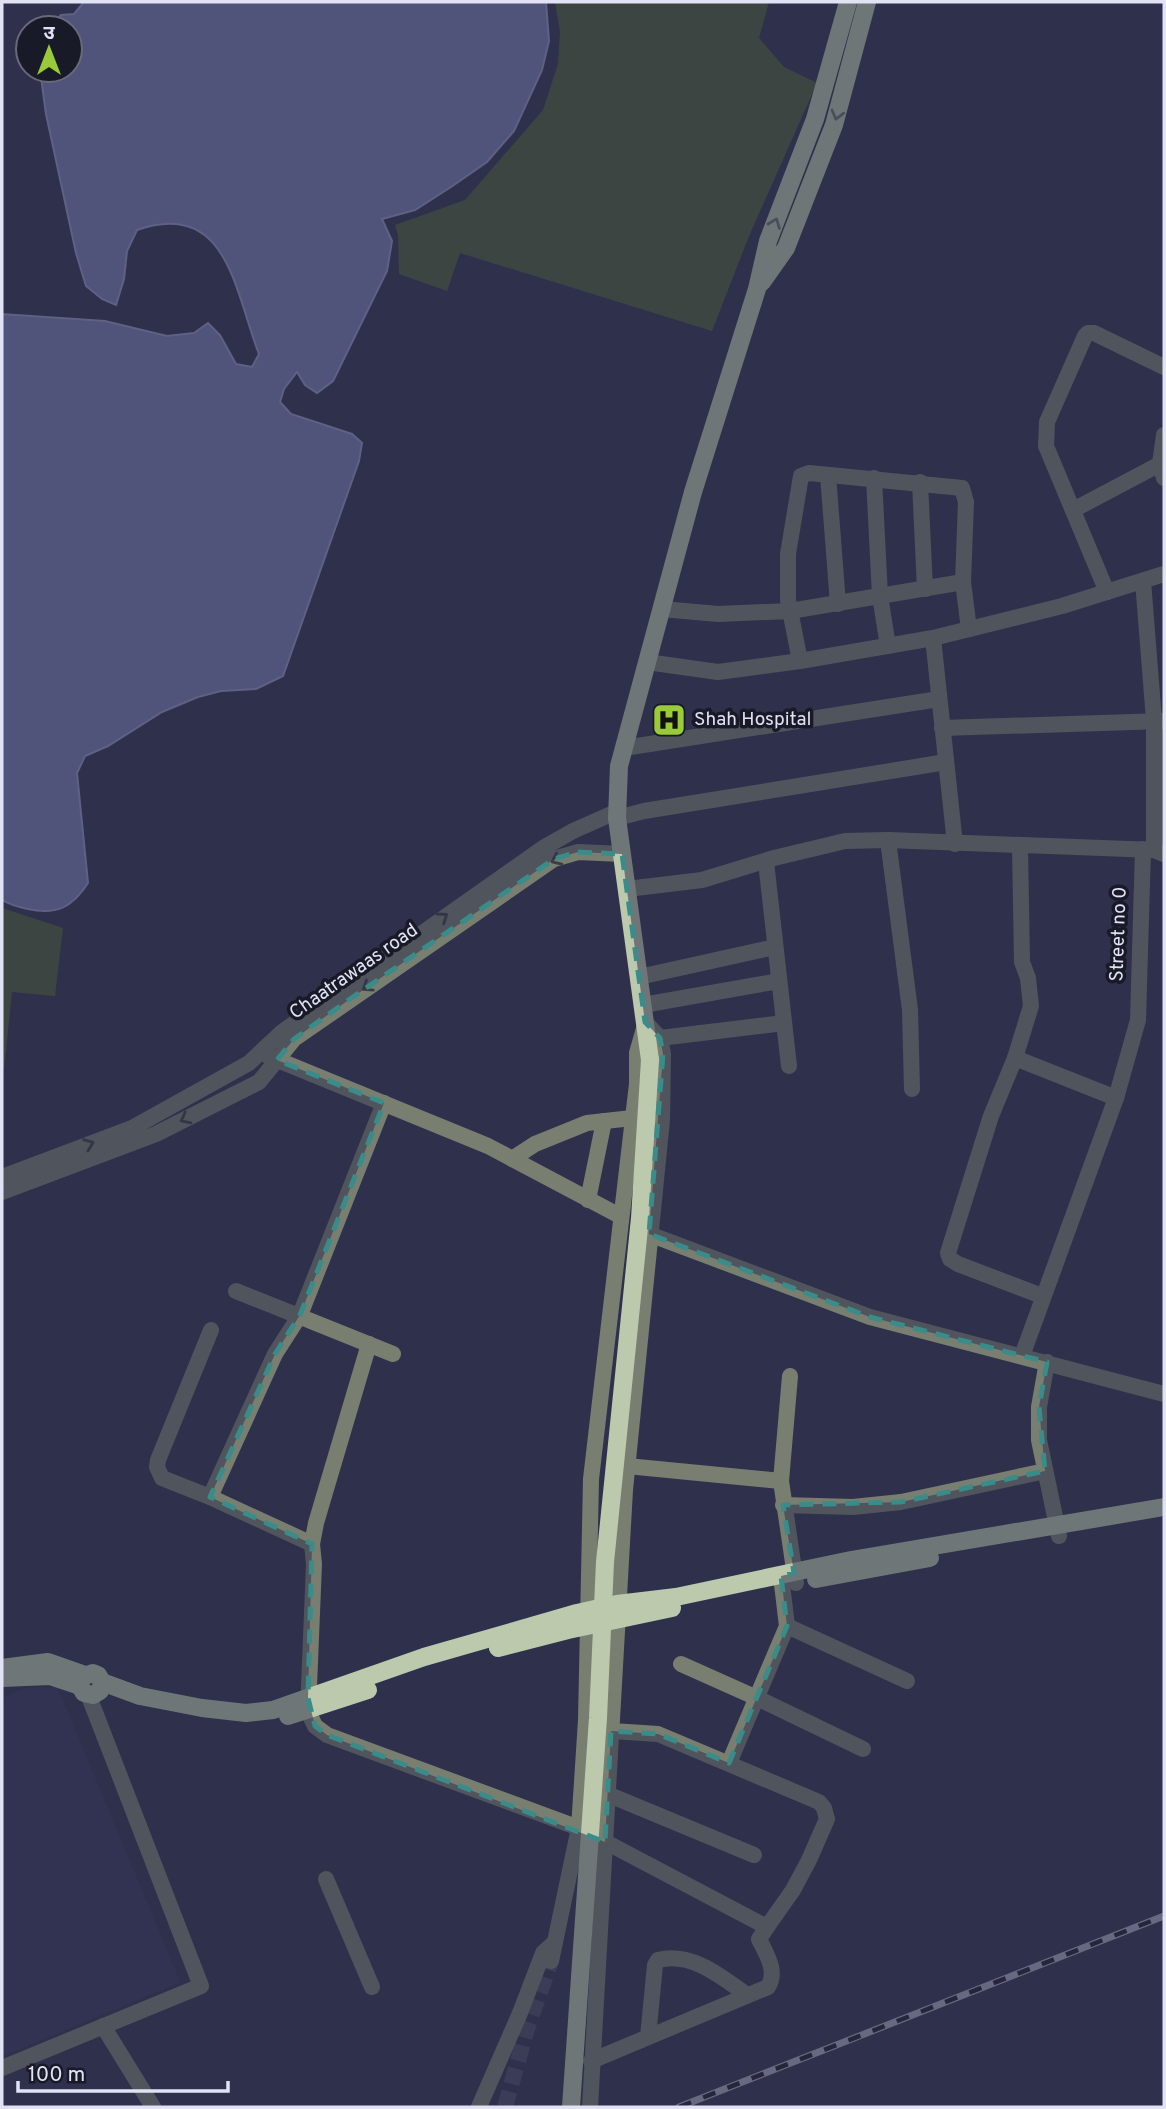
<svg xmlns="http://www.w3.org/2000/svg" width="1166" height="2109" viewBox="0 0 1166 2109" font-family="Overpass,'Noto Sans Devanagari',sans-serif">
	<style>
		.built { fill: #363759 }
		.green { fill: #4e5e37 }
		.water { fill: #787cb2; stroke: #989bc6; stroke-width: 2 }
		.lines { fill: none; stroke-linecap: round; stroke-linejoin: round }
		.minor-tunnel { stroke: #4a4c65; stroke-width: 16; stroke-dasharray: 16 8; stroke-linecap: butt }
		.minor { stroke: #787f71; stroke-width: 16 }
		.major { stroke: #bcc9ad; stroke-width: 18 }
		.rail-casing { stroke: #abadc2; stroke-width: 7 }
		.rail { stroke: #191a27; stroke-width: 4.5; stroke-dasharray: 13; stroke-linecap: butt }
		.major-bridge { stroke: #bcc9ad; stroke-width: 18 }
		.oneway { stroke: #6a726a }
		.oneway2 { stroke: #3a3d41 }
		.marked { fill: none; stroke: #398c89; stroke-width: 5; stroke-dasharray: 14 9; stroke-linejoin: round }
		.labels { text-anchor: middle; dominant-baseline: central; stroke-width: 7; stroke-linejoin: round; paint-order: stroke }
		.poi-label { font-size: 19px; fill: #e1e3f5; stroke: #191a27; text-anchor: start }
		.street-label { font-size: 19px; fill: #e1e3f5; stroke: #191a27 }
	</style>
	<rect width="100%" height="100%" fill="#2f314c"/>
	<path class="built" d="M57,1687l123,295 -178,74v-357l21,-11z"/>
	<g class="green">
		<path d="M555,2h214l-10,36 25,29 33,16 -68,153 -37,95 -252,-78 -13,38 -48,-17 -1,-40 -3,-9 70,-25 78,-90 15,-46 2,-32z"/>
		<path d="M2,908l61,20 -8,68 -43,-4 -10,97z"/>
	</g>
	<path class="water" d="M84,2h462l3,39 -7,29 -28,61 -27,31 -36,25 -36,23 -33,9 10,22 -5,30 -54,110 -16,12 -12,-8 -8,-13 -13,17 -4,13 11,12 61,20 10,9 -3,18 -76,215 -27,13 -35,2 -23,6 -36,15 -54,34 -23,10 -8,17 11,110c-16,25 -32,32 -60,26 -10,-2 -18,-4 -26,-9v-586l103,7 62,15 27,-3 14,-10 12,12 16,29 16,3 7,-13c-24,-61 -31,-156 -122,-124l-10,21 -3,28 -8,26 -14,-6 -16,-13 -10,-33 -30,-139 -6,-44h30v-42h-21l12,-13 13,-1z"/>
	<g class="lines">
		<path class="minor-tunnel" d="M505,2107l22,-78 24,-68"/>
		<g class="minor">
			<path d="M1164,435l-4,29 4,14"/>
			<path d="M828,475l10,129"/>
			<path d="M874,478l6,118 8,50"/>
			<path d="M920,482l5,107"/>
			<path d="M1073,510l87,-46"/>
			<path d="M1143,581l11,139v130"/>
			<path d="M1107,592l-61,-146 1,-24 38,-86 3,-3h6l70,34"/>
			<path d="M662,609l56,5 72,-3 173,-29"/>
			<path d="M933,638l22,206"/>
			<path d="M800,661l-12,-61v-46l13,-78 8,-3 153,15 4,14 -3,80 6,47"/>
			<path d="M647,662l71,10 82,-11 133,-23 129,-32 102,-32"/>
			<path d="M942,728l222,-7"/>
			<path d="M624,748l315,-49"/>
			<path d="M617,818l27,-7 302,-49"/>
			<path d="M888,840l22,170 2,79"/>
			<path d="M1020,846l2,116 6,16 3,28 -16,52 -24,58 -43,137 2,6 8,5 84,32"/>
			<path d="M766,862l23,204"/>
			<path d="M627,889l75,-9 72,-22 71,-17 43,-1 266,10 10,4"/>
			<path d="M639,977l136,-30"/>
			<path d="M643,1005l136,-24"/>
			<path d="M660,1038l124,-15"/>
			<path d="M268,1056l220,90 132,70"/>
			<path d="M1015,1058l101,40"/>
			<path d="M512,1159l23,-15 52,-21 45,-5"/>
			<path d="M2,1177l130,-49 117,-65 33,-31 261,-184 30,-17 45,-20"/>
			<path d="M2,1192l154,-58 103,-52 35,-43 260,-180 24,-7 44,2"/>
			<path d="M588,1200l16,-79"/>
			<path d="M649,1234l221,83 294,77"/>
			<path d="M236,1291l157,63"/>
			<path d="M211,1330l-53,130 -1,7 5,11 48,19 102,47"/>
			<path d="M369,1344l-53,179 -4,21 2,20 -6,147 7,15 12,9 252,93 188,99 26,-37 16,-30 18,-41 -3,-11 -5,-6 -161,-68 -46,-3"/>
			<path d="M1022,1356l94,-258 22,-78 5,-171"/>
			<path d="M1047,1362l-8,45v33l20,96"/>
			<path d="M790,1376l-9,105 15,102"/>
			<path d="M627,1466l154,15"/>
			<path d="M210,1497l65,-143 25,-39 84,-212"/>
			<path d="M783,1505l70,2 48,-5 144,-31"/>
			<path d="M787,1626l120,55"/>
			<path d="M681,1664l76,34 106,51"/>
			<path d="M729,1763l58,-137 -6,-50"/>
			<path d="M607,1794l147,61"/>
			<path d="M326,1879l46,108"/>
			<path d="M551,1961l28,-133 7,-108 5,-241 46,-395v-31l8,-28"/>
			<path d="M103,2026l50,81"/>
			<path d="M648,2037l7,-72 3,-5c33,-9 64,17 89,35"/>
			<path d="M591,2061l177,-74c10,-16 -2,-33 -9,-48l8,-12"/>
			<path d="M2,2068l199,-82 -113,-292"/>
			<path d="M479,2107l41,-94 23,-60 12,-11"/>
			<path d="M590,2107l35,-617 37,-370 1,-66 -3,-16 -15,-16"/>
		</g>
		<g class="major">
			<path d="M762,282l24,-34 48,-123 33,-123"/>
			<path d="M650,1060l-33,-242 2,-52 74,-274 64,-203 11,-48 47,-122 33,-117"/>
			<path d="M816,1579l114,-21"/>
			<path d="M498,1648l70,-18 104,-22"/>
			<path d="M2,1668l46,-6 37,13"/>
			<path d="M2,1678l48,-2 30,10"/>
			<path d="M102,1682l-2,9 -7,4 -9,-2 -4,-7 2,-9 11,-4 5,2 4,7 38,14 62,12 44,5 27,-3 151,-53 153,-44 40,-9 59,-7 175,-37 313,-53"/>
			<path d="M288,1716l80,-26"/>
		</g>
		<defs>
			<path id="rail" d="M679,2107l485,-191"/>
		</defs>
		<use href="#rail" class="rail-casing"/>
		<use href="#rail" class="rail"/>
		<path class="major-bridge" d="M571,2107l27,-389 7,-156 35,-344 10,-158"/>
	</g>
	<defs><path id="oneway-chevron" d="M-2-3.5L2.5 0L-2 3.5" fill="none" stroke-width="1.6" stroke-linecap="round" stroke-linejoin="round" transform="scale(1.75)"/></defs>
	<g class="oneway">
		<use href="#oneway-chevron" transform="translate(837 115) rotate(105)"/>
		<use href="#oneway-chevron" transform="translate(775 223) rotate(-69)"/>
	</g>
	<g class="oneway2">
		<use href="#oneway-chevron" transform="translate(556 860) rotate(155)"/>
		<use href="#oneway-chevron" transform="translate(443 917) rotate(-35)"/>
		<use href="#oneway-chevron" transform="translate(367 987) rotate(146)"/>
		<use href="#oneway-chevron" transform="translate(185 1119) rotate(153)"/>
		<use href="#oneway-chevron" transform="translate(89 1144) rotate(-21)"/>
	</g>
	<path d="M0 0H1166V2109H0ZM578,852l44,2 23,168 15,16 3,16 -14,180 221,83 177,45 -8,45 6,64 -144,31 -118,3 11,68 -13,3 6,50 -58,137 -71,-29 -47,-3 -6,111 -278,-107 -12,-9 -7,-28 4,-154 -102,-47 65,-143 25,-39 84,-212 -107,-43 17,-21 56,-40 204,-140z" fill="#2f314c" fill-opacity=".55" fill-rule="evenodd"/>
	<path class="marked" d="M578,852l44,2 23,168 15,16 3,16 -14,180 221,83 177,45 -8,45 6,64 -144,31 -118,3 11,68 -13,3 6,50 -58,137 -71,-29 -47,-3 -6,111 -278,-107 -12,-9 -7,-28 4,-154 -102,-47 65,-143 25,-39 84,-212 -107,-43 17,-21 56,-40 204,-140z"/>
	<defs>
		<symbol id="hospital-square" viewBox="-11 -11 22 22"><rect x="-9" y="-9" width="18" height="18" rx="4" fill="#98cb37" stroke="#191a27"/><path d="M-5-5h3v3.5h4V-5h3V5h-3V1.5h-4V5h-3Z" fill="#111"/></symbol>
	</defs>
	<g fill-rule="evenodd">
		<use href="#hospital-square" x="650" y="701" width="38" height="38"/>
	</g>
	<g class="labels">
		<g class="poi-label">
			<text x="694" y="720">Shah Hospital</text>
		</g>
		<g class="street-label">
			<text transform="translate(1119 934) rotate(-88)">Street no 0</text>
			<text transform="translate(354 972) rotate(-35)">Chaatrawaas road</text>
		</g>
	</g>
	<rect width="1166" height="2109" fill="none" stroke="#e1e3f5" stroke-width="7"/>
	<g transform="translate(49 49)"><circle r="33" fill="#191a27" stroke="#696a79" stroke-width="2"/>
	<path d="M0-5L12 26L0 18L-12 26Z" fill="#98cb37"/>
	<text y="-10" font-size="19" font-weight="bold" text-anchor="middle" fill="#e1e3f5">उ</text>
	</g>
	<path d="M18 2081v10h210v-10" fill="none" stroke="#e1e3f5" stroke-width="3.5"/>
	<text x="28" y="2081" font-size="21" fill="#e1e3f5" stroke="#191a27" stroke-width="5" paint-order="stroke">100 m</text>
</svg>
